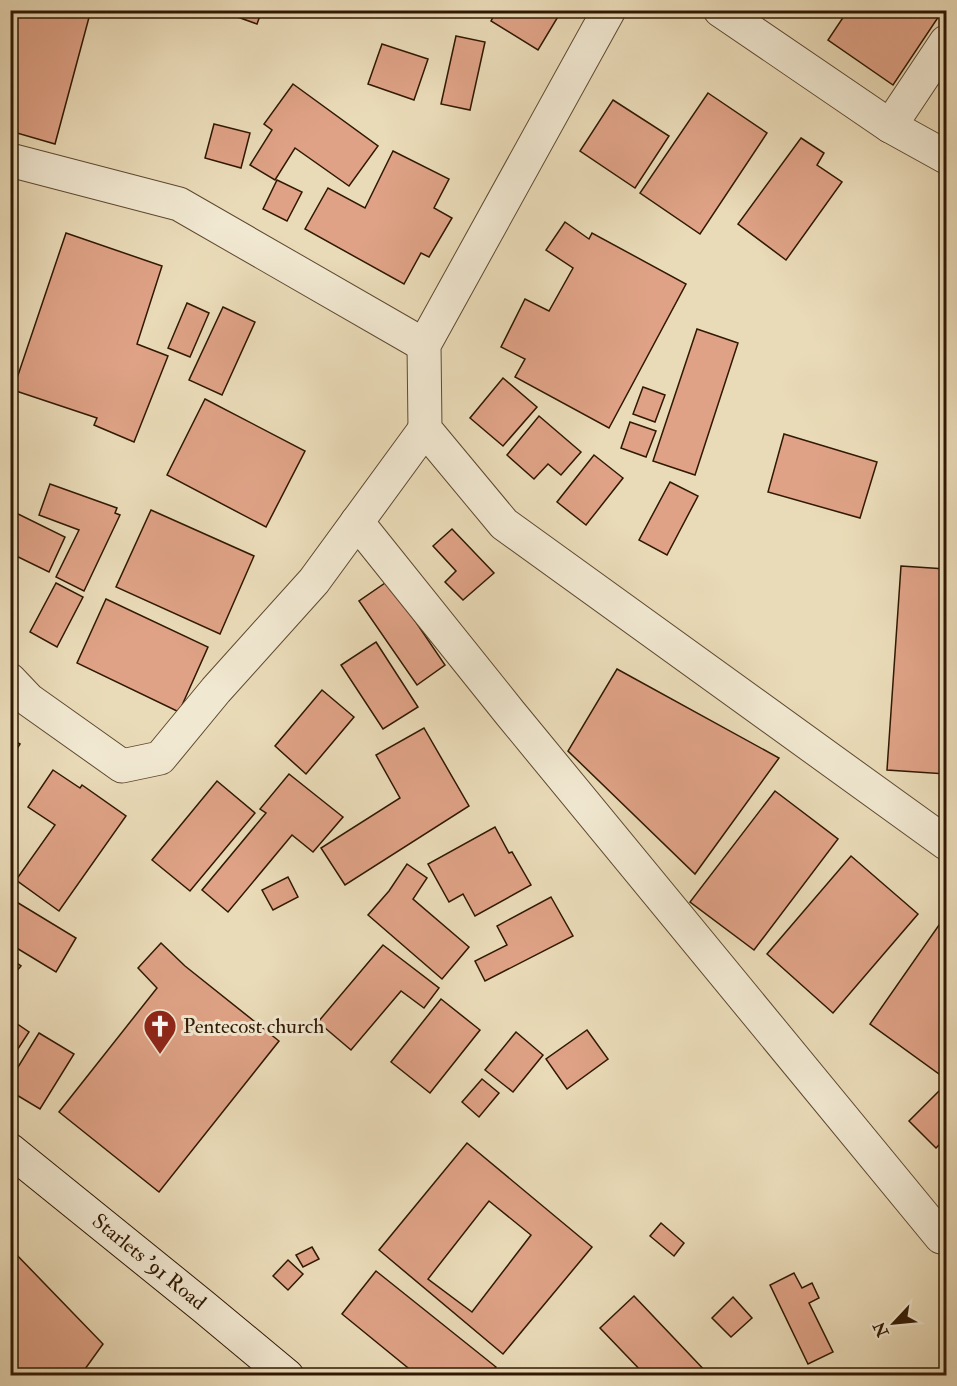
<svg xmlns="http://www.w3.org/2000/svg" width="957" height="1386" viewBox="0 0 957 1386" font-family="'IM FELL Double Pica',serif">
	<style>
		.building { fill: #dfa286; stroke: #301802; stroke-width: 1.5; fill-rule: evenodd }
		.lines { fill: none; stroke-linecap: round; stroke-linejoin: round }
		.street-casing { stroke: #5e4930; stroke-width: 35 }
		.secondary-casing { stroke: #301802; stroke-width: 35 }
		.street { stroke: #f1e8d1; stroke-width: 33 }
		.secondary { stroke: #f1e8d1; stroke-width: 33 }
		.labels { text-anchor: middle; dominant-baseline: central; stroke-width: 6; stroke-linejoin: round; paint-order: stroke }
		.poi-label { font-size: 21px; fill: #301802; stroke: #f1e8d1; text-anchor: start }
		.street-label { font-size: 21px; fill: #301802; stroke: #f1e8d1 }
	</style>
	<rect width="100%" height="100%" fill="#eadbb8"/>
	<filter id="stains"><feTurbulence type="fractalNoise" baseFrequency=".00333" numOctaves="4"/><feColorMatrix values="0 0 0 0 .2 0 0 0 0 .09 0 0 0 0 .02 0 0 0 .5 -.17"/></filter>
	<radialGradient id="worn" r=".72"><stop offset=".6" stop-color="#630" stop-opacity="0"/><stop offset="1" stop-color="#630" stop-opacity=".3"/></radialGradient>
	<g class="building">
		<path d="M10,10h81l-36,134 -45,-13z"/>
		<path d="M218,10h44l-5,14z"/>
		<path d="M497,10h65l-24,40 -47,-29z"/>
		<path d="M848,10h95l-50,75 -65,-45z"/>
		<path d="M456,36l29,6 -15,68 -29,-6z"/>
		<path d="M382,44l46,15 -14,41 -46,-16z"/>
		<path d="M293,84l85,62 -29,40 -54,-38 -20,32 -25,-15 22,-35 -8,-6z"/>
		<path d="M708,93l59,40 -67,101 -60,-41z"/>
		<path d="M613,100l56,36 -34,52 -55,-37z"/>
		<path d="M214,124l36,9 -9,35 -36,-10z"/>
		<path d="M801,138l23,15 -7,12 25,17 -56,78 -48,-36z"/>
		<path d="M393,151l56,28 -15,29 18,10 -23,39 -8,-4 -17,31 -99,-55 23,-41 37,20z"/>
		<path d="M277,180l25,12 -15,29 -24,-12z"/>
		<path d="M565,222l24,17 3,-6 94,51 -77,144 -94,-51 10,-18 -24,-12 24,-48 24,12 24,-43 -27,-18z"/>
		<path d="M66,233l96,33 -25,78 31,12 -34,86 -40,-17 3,-7 -84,-28z"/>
		<path d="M187,303l22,10 -19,44 -22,-9z"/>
		<path d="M223,307l32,15 -33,73 -33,-15z"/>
		<path d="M697,329l41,14 -43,132 -42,-14z"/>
		<path d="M503,378l34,29 -34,39 -33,-28z"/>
		<path d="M643,387l22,8 -10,27 -22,-8z"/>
		<path d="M205,399l100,52 -39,76 -99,-52z"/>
		<path d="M539,416l42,36 -20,23 -13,-11 -14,15 -27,-24z"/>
		<path d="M630,422l26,9 -10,26 -25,-9z"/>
		<path d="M784,434l93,28 -17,56 -92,-26z"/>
		<path d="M594,455l29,23 -37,47 -29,-23z"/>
		<path d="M670,482l28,14 -31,59 -28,-15z"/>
		<path d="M50,484l67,24 -2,5 5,2 -36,76 -28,-14 23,-47 -40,-15z"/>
		<path d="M10,510l55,27 -16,35 -39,-19z"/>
		<path d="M151,510l103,46 -34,78 -104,-47z"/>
		<path d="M452,529l42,44 -31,27 -18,-18 11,-11 -23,-25z"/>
		<path d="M901,566l45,3v205l-59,-4z"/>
		<path d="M388,581l57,84 -28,20 -58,-84z"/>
		<path d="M56,583l27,14 -26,50 -27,-15z"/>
		<path d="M106,599l102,48 -29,65 -102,-49z"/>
		<path d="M376,642l42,65 -35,22 -42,-64z"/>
		<path d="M617,669l162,89 -84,116 -127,-123z"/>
		<path d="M322,690l32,27 -48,57 -31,-28z"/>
		<path d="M424,728l45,78 -124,79 -24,-37 79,-50 -24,-43z"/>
		<path d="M10,738l10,6 -10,16z"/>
		<path d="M53,770l27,18 2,-3 44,31 -67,95 -43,-31 39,-55 -27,-18z"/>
		<path d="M289,774l54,43 -30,35 -21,-17 -64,77 -26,-22 64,-77 -6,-4z"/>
		<path d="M217,781l38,32 -65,78 -38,-31z"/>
		<path d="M775,791l63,48 -84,111 -64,-48z"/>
		<path d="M495,827l14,26 3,-1 19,33 -56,31 -12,-22 -14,8 -21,-38z"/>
		<path d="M851,856l67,58 -85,99 -66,-59z"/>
		<path d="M407,864l20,14 -14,21 56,48 -27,32 -74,-64 21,-24z"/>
		<path d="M288,877l10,20 -25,13 -11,-20z"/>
		<path d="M551,897l22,39 -88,45 -10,-20 32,-16 -10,-19z"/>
		<path d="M10,898l66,40 -20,34 -46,-28z"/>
		<path d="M939,925l7,5v149l-76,-55z"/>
		<path d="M161,943l24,23 94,75 -120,151 -100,-80 98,-124 -19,-20z"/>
		<path d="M383,945l56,43 -15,20 -23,-17 -50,59 -33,-28z"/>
		<path d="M10,958l11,8 -11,13z"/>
		<path d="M441,999l39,31 -50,63 -39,-31z"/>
		<path d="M10,1019l19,13 -17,26 -2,-1z"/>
		<path d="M587,1030l21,29 -41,30 -21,-30z"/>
		<path d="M516,1032l27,23 -30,37 -28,-22z"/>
		<path d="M39,1033l35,21 -34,55 -30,-18v-11z"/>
		<path d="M482,1079l17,14 -20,24 -17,-15z"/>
		<path d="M944,1086l2,2v50l-10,10 -27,-27z"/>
		<path d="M467,1143l125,104 -89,107 -124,-104zM489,1201l42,34 -59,77 -44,-33z"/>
		<path d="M661,1223l23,20 -10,13 -24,-20z"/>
		<path d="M312,1247l7,12 -16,8 -7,-12z"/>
		<path d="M12,1250l91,94 -23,32h-70v-125z"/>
		<path d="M288,1260l15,14 -15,16 -15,-14z"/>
		<path d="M376,1271l120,96 -7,9h-71l-76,-62z"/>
		<path d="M794,1273l8,15 10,-5 7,15 -10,5 24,49 -25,12 -38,-79z"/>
		<path d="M634,1296l76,80h-64l-46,-48z"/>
		<path d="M733,1297l19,21 -21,19 -19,-19z"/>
	</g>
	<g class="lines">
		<defs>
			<g id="street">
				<path d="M609,10l-185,335 1,84 79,95 442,319"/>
				<path d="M720,10l170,116"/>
				<path d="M946,42l-56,84 56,31"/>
				<path d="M10,160l169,44 245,141"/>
				<path d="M357,522l153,191 431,524"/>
				<path d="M10,680l19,20 93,66 38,-8 56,-68 98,-109 111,-152"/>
			</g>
			<path id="secondary" d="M10,1150l194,157 83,69"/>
		</defs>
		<use href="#street" class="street-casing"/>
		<use href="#secondary" class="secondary-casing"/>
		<use href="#street" class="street"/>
		<use href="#secondary" class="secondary"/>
	</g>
	<defs>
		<symbol id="church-pin" viewBox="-11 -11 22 30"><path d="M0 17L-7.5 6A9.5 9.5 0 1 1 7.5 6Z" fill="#8f2418" stroke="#f1e8d1"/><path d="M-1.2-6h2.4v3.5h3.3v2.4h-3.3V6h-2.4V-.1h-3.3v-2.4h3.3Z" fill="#fff"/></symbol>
	</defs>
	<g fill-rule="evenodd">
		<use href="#church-pin" x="141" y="1007" width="38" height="52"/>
	</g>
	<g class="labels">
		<g class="poi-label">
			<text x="183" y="1026">Pentecost church</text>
		</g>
		<g class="street-label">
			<text transform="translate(149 1262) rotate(39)">Starlets '91 Road</text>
		</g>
	</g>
	<rect width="957" height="1386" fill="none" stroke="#eadbb8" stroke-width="36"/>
	<rect x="12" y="12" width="933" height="1362" fill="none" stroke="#301802" stroke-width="3"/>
	<rect x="18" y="18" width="921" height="1350" fill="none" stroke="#301802" stroke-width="1.5"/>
	<g transform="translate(894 1323) rotate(244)" stroke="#f1e8d1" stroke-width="4.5" paint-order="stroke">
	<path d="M0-4.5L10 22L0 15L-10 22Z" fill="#301802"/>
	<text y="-9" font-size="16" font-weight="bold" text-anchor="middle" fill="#301802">N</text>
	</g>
	<rect width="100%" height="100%" filter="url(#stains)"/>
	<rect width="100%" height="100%" fill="url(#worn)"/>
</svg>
